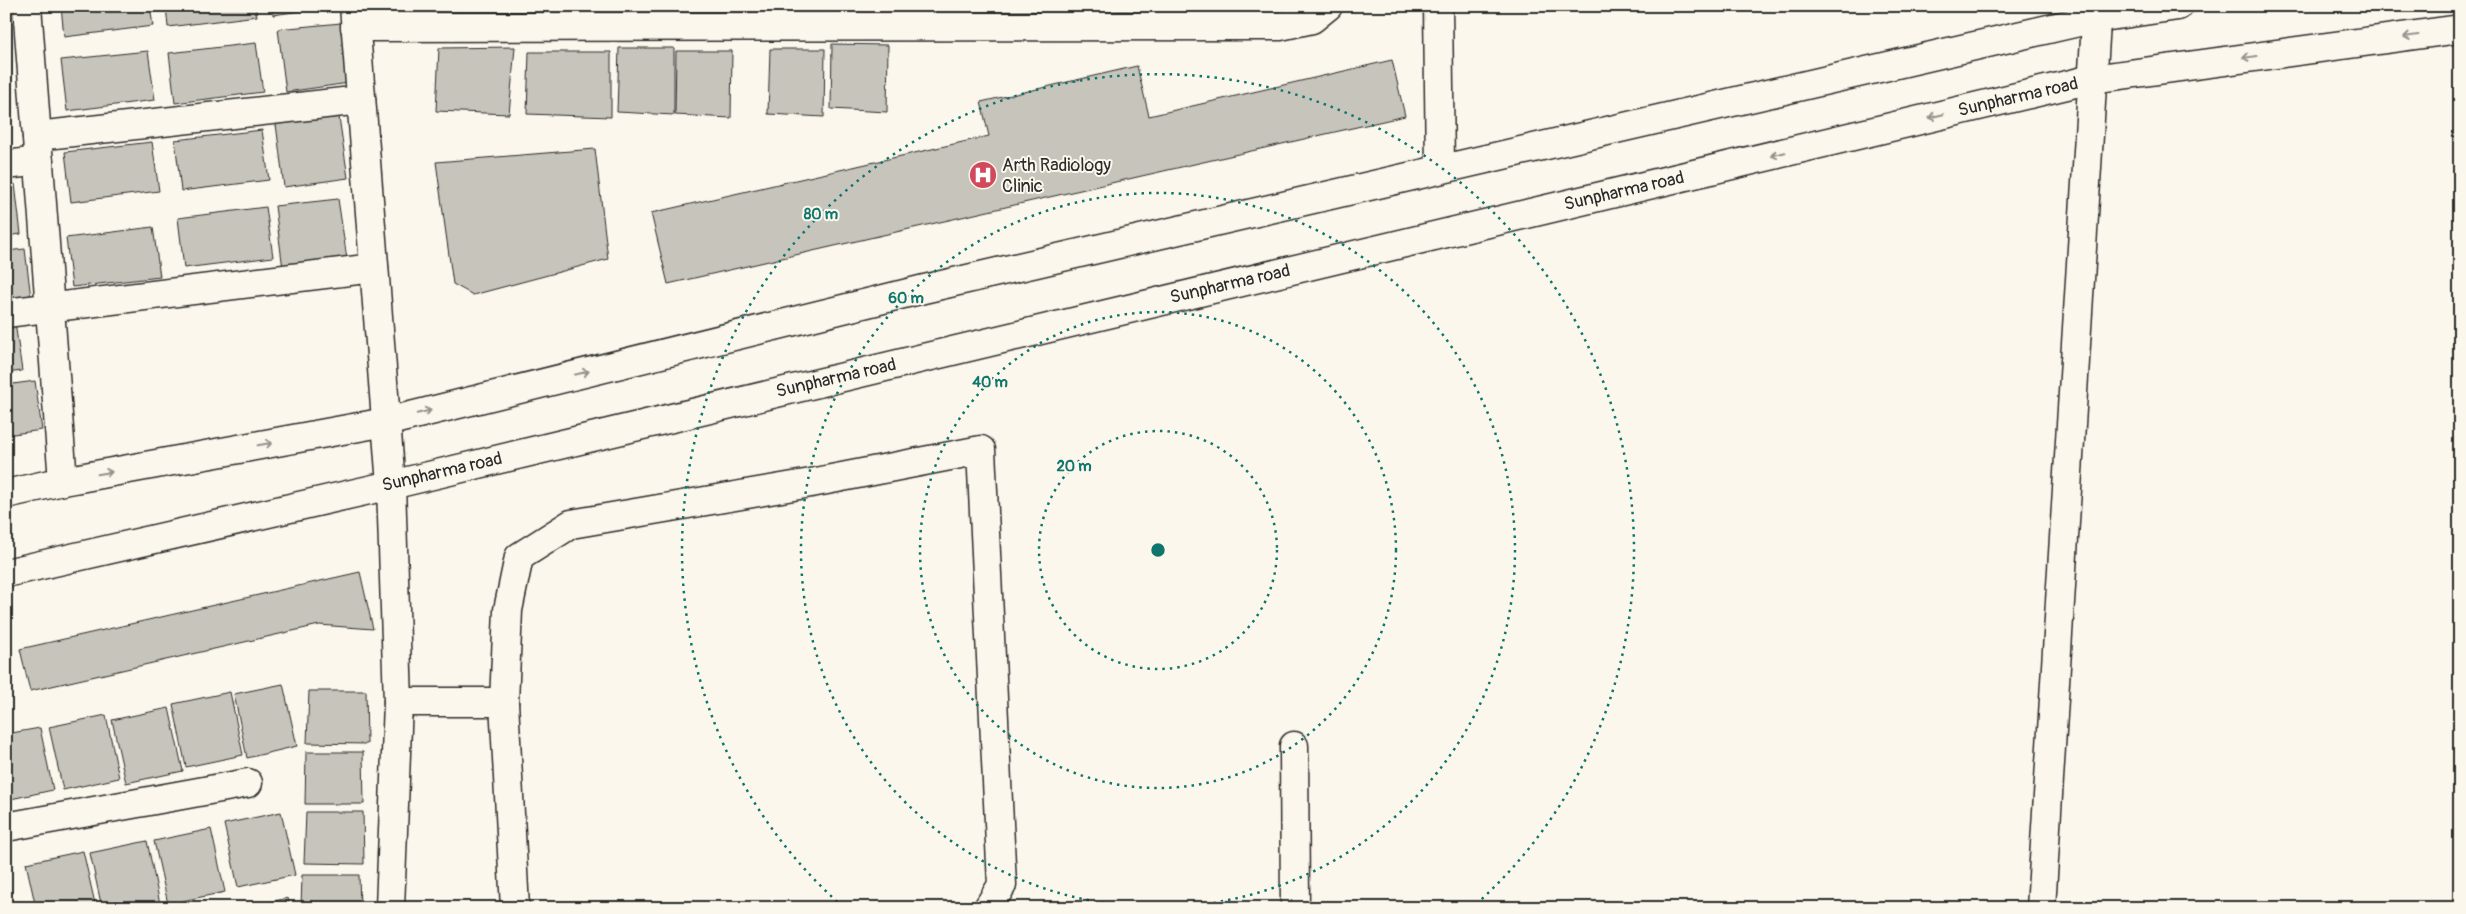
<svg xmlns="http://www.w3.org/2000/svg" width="2466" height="914" viewBox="0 0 2466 914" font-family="Pangolin,sans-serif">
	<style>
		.building { fill: #c7c4bc; stroke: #2b2b2b }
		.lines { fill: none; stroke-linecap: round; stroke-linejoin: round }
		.minor-casing { stroke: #2b2b2b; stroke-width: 31 }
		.minor { stroke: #fbf7ec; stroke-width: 28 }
		.oneway { stroke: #93918c }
		.ring { fill: none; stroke: #0f766e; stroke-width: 2.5; stroke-dasharray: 2.5 5 }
		.labels { text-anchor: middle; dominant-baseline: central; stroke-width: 4; stroke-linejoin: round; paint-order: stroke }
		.street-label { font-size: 18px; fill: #2b2b2b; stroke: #fbf7ec }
		.poi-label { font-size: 18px; fill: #2b2b2b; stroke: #fbf7ec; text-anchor: start }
		.centre { fill: #0f766e; stroke: #fbf7ec; stroke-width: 2.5 }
		.ring-label { font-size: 15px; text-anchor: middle; font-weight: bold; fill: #0f766e; stroke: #fbf7ec; stroke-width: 4; stroke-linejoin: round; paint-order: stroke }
	</style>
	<rect width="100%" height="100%" fill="#fbf7ec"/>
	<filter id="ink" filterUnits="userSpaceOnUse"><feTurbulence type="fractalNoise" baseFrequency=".02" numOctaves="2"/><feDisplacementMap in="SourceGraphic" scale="10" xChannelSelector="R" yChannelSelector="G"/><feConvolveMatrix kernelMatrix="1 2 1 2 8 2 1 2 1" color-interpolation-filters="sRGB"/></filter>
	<g filter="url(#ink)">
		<g class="building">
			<path d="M6,6l4,27 -4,1z"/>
			<path d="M61,6h89l3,20 -89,11z"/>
			<path d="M166,6h89l2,10 -89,11z"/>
			<path d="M272,6h63l-62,9z"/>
			<path d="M544,6h43v2z"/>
			<path d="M1095,6h57v6l-57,-3z"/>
			<path d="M341,23l8,60 -63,9 -8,-63z"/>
			<path d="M256,43l7,49 -88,11 -6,-50z"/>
			<path d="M832,44l56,1 -1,67 -56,-3z"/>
			<path d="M515,47l-6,67 -73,-3 3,-63z"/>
			<path d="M619,48h55v67l-57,-3z"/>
			<path d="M770,49h55l-1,68 -56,-3z"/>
			<path d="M148,51l7,49 -88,11 -6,-51z"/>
			<path d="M676,51h56l-1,67 -56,-3z"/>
			<path d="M529,52h82v65l-84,-3z"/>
			<path d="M1392,60l13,56 -737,168 -17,-71 338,-77 -8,-34 156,-36 12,50z"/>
			<path d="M339,117l9,61 -64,9 -8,-63z"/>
			<path d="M262,130l7,50 -88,11 -6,-51z"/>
			<path d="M152,142l7,49 -88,11 -6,-50z"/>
			<path d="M595,149l13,110 -135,36 -20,-11 -17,-122z"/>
			<path d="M15,184l6,50 -15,2v-51z"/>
			<path d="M338,199l9,60 -64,10 -8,-63z"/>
			<path d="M266,207l7,50 -89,11 -6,-50z"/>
			<path d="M153,227l7,50 -88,10 -6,-49z"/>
			<path d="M25,249l6,49 -25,3v-50z"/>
			<path d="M15,322l7,49 -16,2v-50z"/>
			<path d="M35,381l7,49 -36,5v-50z"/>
			<path d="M360,572l13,57 -54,-4 -289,66 -10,-42z"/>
			<path d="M283,684l14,62 -50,12 -13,-64z"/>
			<path d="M309,691h57l1,53 -60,-1z"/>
			<path d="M230,692l13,63 -57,12 -13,-63z"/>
			<path d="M169,708l14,63 -57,12 -14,-63z"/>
			<path d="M106,715l13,63 -56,12 -14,-63z"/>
			<path d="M40,728l13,62 -47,10v-66z"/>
			<path d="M306,752h57l1,52h-59z"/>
			<path d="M281,812l14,63 -57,12 -14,-63z"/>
			<path d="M306,812h57l1,52 -60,-1z"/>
			<path d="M211,829l14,63 -57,12 -14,-63z"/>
			<path d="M147,841l13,63 -18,4h-40l-12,-55z"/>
			<path d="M83,851l13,57h-60l-10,-45z"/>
			<path d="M302,875h57l1,33h-59z"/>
			<path d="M288,898l2,10h-47z"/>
		</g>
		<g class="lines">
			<defs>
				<g id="minor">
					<path d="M27,6l36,475"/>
					<path d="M354,6l37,479 7,217 -8,206"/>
					<path d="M1438,6l2,163"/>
					<path d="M355,27l925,-1 32,-7 16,-13"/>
					<path d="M37,136l324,-36"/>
					<path d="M6,165l33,-4"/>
					<path d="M6,313l368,-45"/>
					<path d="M6,494l57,-13 323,-59 538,-133 1172,-271 82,-12"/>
					<path d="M6,573l385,-88 1701,-406 368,-50"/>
					<path d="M398,702h106"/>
					<path d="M1294,746l1,162"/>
					<path d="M6,827l242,-44"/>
					<path d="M515,908l-11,-206 4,-92 11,-53 52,-33 240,-41 170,-33 21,435 -14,23"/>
					<path d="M2041,908l56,-902"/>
				</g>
			</defs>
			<use href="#minor" class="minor-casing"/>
			<use href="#minor" class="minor"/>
		</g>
		<defs><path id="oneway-shaft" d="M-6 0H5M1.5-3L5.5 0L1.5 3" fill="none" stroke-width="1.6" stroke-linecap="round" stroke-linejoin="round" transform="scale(1.25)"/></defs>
		<g class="oneway">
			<use href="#oneway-shaft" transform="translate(2411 36) rotate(172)"/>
			<use href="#oneway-shaft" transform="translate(2250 57) rotate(172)"/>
			<use href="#oneway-shaft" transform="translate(1936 116) rotate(167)"/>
			<use href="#oneway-shaft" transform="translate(1778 154) rotate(167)"/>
			<use href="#oneway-shaft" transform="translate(582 373) rotate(-14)"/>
			<use href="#oneway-shaft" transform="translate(424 412) rotate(-14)"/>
			<use href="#oneway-shaft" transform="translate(265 444) rotate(-10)"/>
			<use href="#oneway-shaft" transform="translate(105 473) rotate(-10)"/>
		</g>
	</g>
	<g class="ring">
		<circle cx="1158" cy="550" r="119"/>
		<circle cx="1158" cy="550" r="238"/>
		<circle cx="1158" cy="550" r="357"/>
		<path d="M843 907A476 476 0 1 1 1473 907"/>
	</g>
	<defs>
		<symbol id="hospital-disc" viewBox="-11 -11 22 22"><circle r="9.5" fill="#d1495b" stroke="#fbf7ec"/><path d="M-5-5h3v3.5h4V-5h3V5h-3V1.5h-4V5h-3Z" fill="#fff"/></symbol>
	</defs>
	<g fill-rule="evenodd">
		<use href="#hospital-disc" x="967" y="159" width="32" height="32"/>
	</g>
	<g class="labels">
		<g class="street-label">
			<text transform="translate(2018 97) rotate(-13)">Sunpharma road</text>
			<text transform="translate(1624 191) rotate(-13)">Sunpharma road</text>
			<text transform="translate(1230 284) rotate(-13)">Sunpharma road</text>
			<text transform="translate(836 378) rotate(-13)">Sunpharma road</text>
			<text transform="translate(442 472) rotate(-13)">Sunpharma road</text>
		</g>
		<g class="poi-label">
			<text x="1002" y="165">Arth Radiology<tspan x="1002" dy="21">Clinic</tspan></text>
		</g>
	</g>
	<circle cx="1158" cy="550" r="8" class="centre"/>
	<g class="ring-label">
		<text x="821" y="219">80 m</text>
		<text x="906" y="303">60 m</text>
		<text x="990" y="387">40 m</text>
		<text x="1074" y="471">20 m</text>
	</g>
	<rect width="2466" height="914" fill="none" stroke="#fbf7ec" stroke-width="25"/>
	<rect x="12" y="12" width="2441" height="889" fill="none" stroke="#2b2b2b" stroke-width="2" filter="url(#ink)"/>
</svg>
